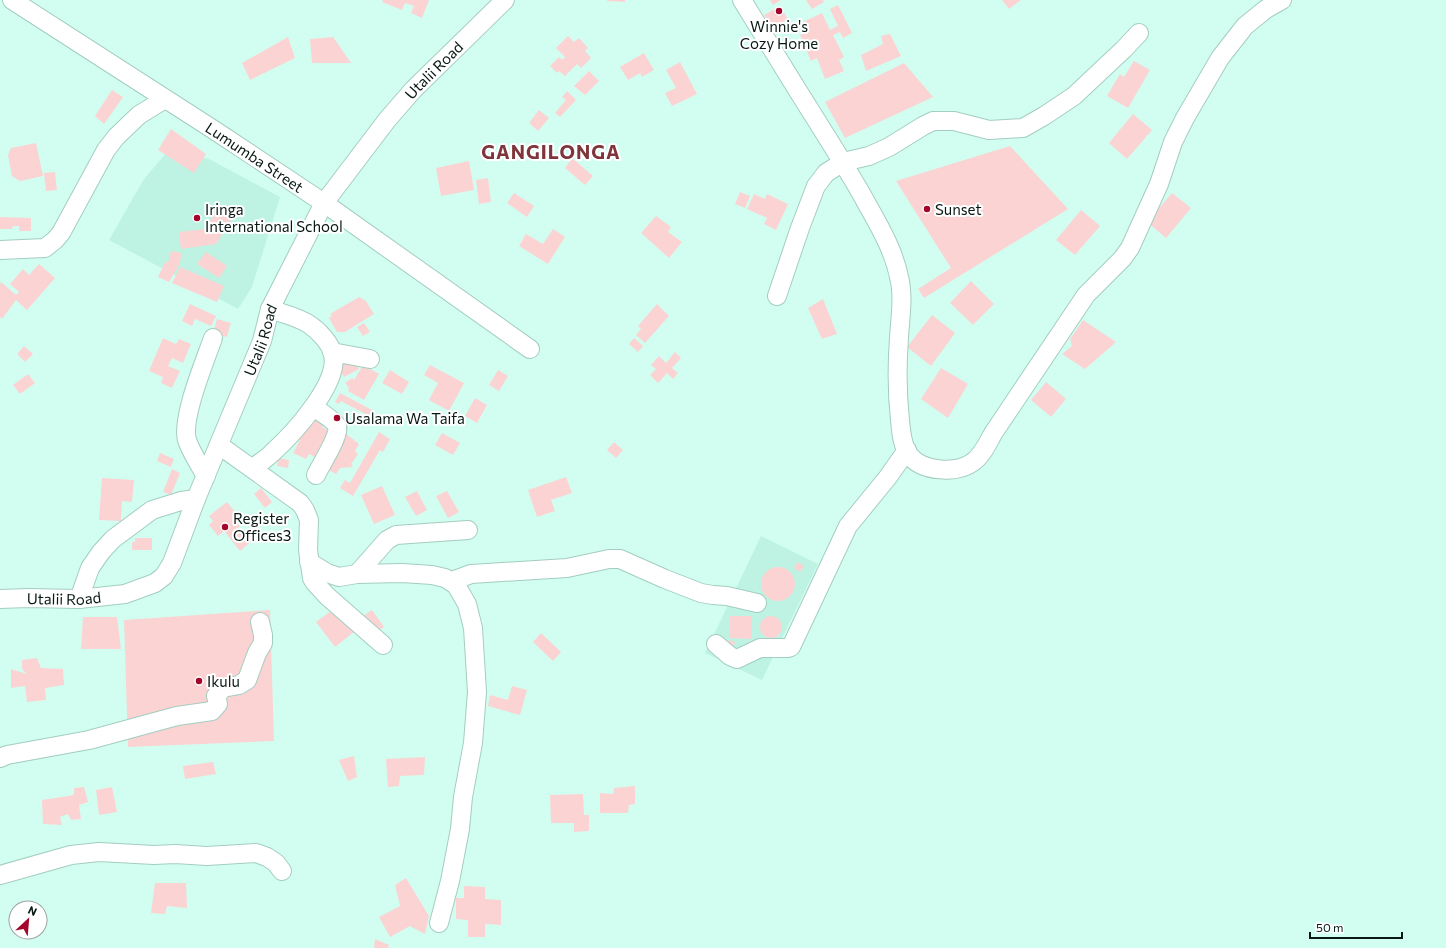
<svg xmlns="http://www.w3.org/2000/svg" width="1446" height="948" viewBox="0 0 1446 948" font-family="Commissioner,sans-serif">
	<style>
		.built { fill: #bef3e3 }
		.building { fill: #fbd3d3 }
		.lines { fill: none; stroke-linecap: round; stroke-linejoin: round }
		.minor-casing { stroke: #a3cdc0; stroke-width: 20 }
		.minor { stroke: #fff; stroke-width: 18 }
		.poi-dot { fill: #a3052c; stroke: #fff; stroke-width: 1.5 }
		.labels { text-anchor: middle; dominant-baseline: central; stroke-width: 4; stroke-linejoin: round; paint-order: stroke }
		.poi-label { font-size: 15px; fill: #081814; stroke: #fff; text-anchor: start }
		.street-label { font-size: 15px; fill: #081814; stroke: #fff }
		.district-label { font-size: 19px; font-weight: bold; letter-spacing: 1px; fill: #7e363b; stroke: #fff }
	</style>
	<rect width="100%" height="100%" fill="#d2fef1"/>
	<g class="built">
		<path d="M172,146l39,14 69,37 -28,90 -14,22 -129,-69 35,-61z"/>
		<path d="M761,536l57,28 -56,116 -57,-27z"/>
	</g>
	<g class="building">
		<path d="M383,0h46l-7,18 -11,-5 3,-7 -9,-3 -3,7 -20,-8z"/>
		<path d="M607,0h18v2l-18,-1z"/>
		<path d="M770,0h11l-8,5z"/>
		<path d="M806,0h17l1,2 -12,7z"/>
		<path d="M1002,0h19l-12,9z"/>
		<path d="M838,5l14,28 -9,5 -3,-6 -7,3 11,22 -5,3 5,11 -19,8 -8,-21 -6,3 -11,-26 6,-3 -5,-9 21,-10 8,17 8,-4 -8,-17z"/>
		<path d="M780,6l8,13 -16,9 -8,-13z"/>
		<path d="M890,34l11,22 -35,15 -5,-16 22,-11 -2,-8z"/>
		<path d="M568,36l6,6 5,-4 9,10 -3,3 6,7 -10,10 -4,-4 -12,12 -6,-5 -2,2 -7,-7 9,-9 3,3 3,-3 -9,-9z"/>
		<path d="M288,37l7,21 -45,22 -8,-17z"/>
		<path d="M333,37l18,26h-39l-2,-24z"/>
		<path d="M644,53l10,17 -12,7 -2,-4 -12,7 -8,-13z"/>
		<path d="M1134,61l16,9 -22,38 -21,-12 13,-22 4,3z"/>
		<path d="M680,62l17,32 -25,12 -7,-13 11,-5 -10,-18z"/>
		<path d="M904,63l29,34 -88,41 -20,-36z"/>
		<path d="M589,71l10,10 -14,14 -11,-9z"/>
		<path d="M112,90l11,7 -19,27 -9,-8z"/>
		<path d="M567,91l9,9 -16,17 -5,-4 11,-13 -4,-3z"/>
		<path d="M539,110l10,8 -11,13 -9,-8z"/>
		<path d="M1133,114l19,16 -25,29 -18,-16z"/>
		<path d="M171,129l35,25 -12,19 -36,-23z"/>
		<path d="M36,143l7,33 -23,5 -8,-5 -4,-21 3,-7z"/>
		<path d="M1010,146l58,63 -144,89 -6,-9 33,-21 -55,-87z"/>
		<path d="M572,158l21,18 -8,9 -20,-17z"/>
		<path d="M469,161l5,29 -33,6 -5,-28z"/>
		<path d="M55,172l2,18 -11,1 -2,-18z"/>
		<path d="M488,178l3,24 -12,2 -3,-24z"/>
		<path d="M740,192l10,4 -5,12 -10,-4z"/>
		<path d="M514,193l20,13 -7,11 -20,-14z"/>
		<path d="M1172,193l19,15 -25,30 -19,-16z"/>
		<path d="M754,194l11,5 2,-5 21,10 -12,26 -12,-6 3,-6 -20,-9z"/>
		<path d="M219,207l14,10 -17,27 -35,5 -2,-17 26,-3z"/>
		<path d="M1081,210l19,16 -25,29 -19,-15z"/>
		<path d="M656,216l15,11 -3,5 14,10 -13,16 -28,-25z"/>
		<path d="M0,217l31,1v13h-12v-5h-6l-1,3h-12z"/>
		<path d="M553,229l12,8 -17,27 -29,-18 7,-12 17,10z"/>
		<path d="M171,251l11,2 -3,12 -10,17 -11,-5 7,-15 3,1z"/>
		<path d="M206,252l21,14 -8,12 -22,-14z"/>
		<path d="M39,264l16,14 -28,32 -11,-10 -14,19 -2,-2v-33l1,-2 15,13 3,-3 -9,-8 13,-15 6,6z"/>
		<path d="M180,267l44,19 -7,16 -45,-19z"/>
		<path d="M971,281l23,23 -21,21 -23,-22z"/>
		<path d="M359,297l7,4 8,13 -29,18h-8l-8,-14 3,-2 -2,-2z"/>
		<path d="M823,299l14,35 -15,5 -14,-31z"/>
		<path d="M190,304l26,12 -5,10 -16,-7 -3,7 -10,-5z"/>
		<path d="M657,304l12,12 -24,27 -9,-8 5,-6 -3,-3z"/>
		<path d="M932,315l23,18 -24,33 -24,-19z"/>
		<path d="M217,319l14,4 -4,14 -14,-4z"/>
		<path d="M1083,320l33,22 -31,27 -23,-15 10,-8 -2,-7z"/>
		<path d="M364,323l6,9 -7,4 -6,-9z"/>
		<path d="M163,338l13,6 3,-5 12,5 -8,19 -11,-5 -4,8 12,5 -8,17 -11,-5 2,-6 -14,-6z"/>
		<path d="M634,338l9,8 -5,6 -9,-8z"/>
		<path d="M24,346l9,8 -8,8 -8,-8z"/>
		<path d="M675,352l6,6 -9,10 6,5 -5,6 -6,-6 -9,10 -8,-8 6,-6 -5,-4 8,-9 7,7z"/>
		<path d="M353,359l6,10 -15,8 -6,-10z"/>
		<path d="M363,365l16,9 -15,26 -16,-9 1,-3 -4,-5 7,-5 2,2z"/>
		<path d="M430,365l34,18 -15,28 -20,-11 9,-17 -14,-8z"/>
		<path d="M941,368l27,16 -20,34 -27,-19z"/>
		<path d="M390,370l19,12 -7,12 -20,-11z"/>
		<path d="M498,370l10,6 -9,15 -10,-6z"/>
		<path d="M28,374l7,9 -15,11 -7,-9z"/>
		<path d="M1046,382l20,17 -15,18 -20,-17z"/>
		<path d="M340,393l32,17 -3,6 -28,-15 -2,3 -4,-2z"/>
		<path d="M475,398l12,7 -10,18 -12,-7z"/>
		<path d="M312,416l12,6 -2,5 7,4 -14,26 -6,-3 -3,5 -13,-6 7,-13 -4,-3z"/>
		<path d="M379,432l11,7 -7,13 -3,-2 -27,46 -13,-8 5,-8 5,3z"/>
		<path d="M345,433l14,11 -4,7 3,3 -7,10 2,3 -13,1 -4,6 -11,-6z"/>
		<path d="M442,433l18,10 -7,12 -18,-10z"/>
		<path d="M614,442l9,8 -7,8 -9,-8z"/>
		<path d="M160,453l14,6 -3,8 -14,-6z"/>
		<path d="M279,458l10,2 -1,8 -11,-2z"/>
		<path d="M172,469l8,4 -9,22 -8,-3z"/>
		<path d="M566,477l6,16 -21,7 4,11 -18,6 -9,-27z"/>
		<path d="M102,478l32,2 -2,22 -10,-1 -1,20 -22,-1z"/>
		<path d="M382,486l13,29 -21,9 -13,-29z"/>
		<path d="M261,488l11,14 -7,6 -11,-14z"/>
		<path d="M417,491l10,19 -11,6 -11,-19z"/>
		<path d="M447,491l12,21 -11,6 -12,-22z"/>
		<path d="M227,502l9,11 -3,2 8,10 -4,4 5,7 5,-4 6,8 -13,11 -16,-20 -6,5 -9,-11 4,-4 -4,-5z"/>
		<path d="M135,538h17v12h-20v-8h3z"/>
		<path d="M798,562l6,4 -4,6 -6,-4z"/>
		<circle cx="778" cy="584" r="17"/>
		<path d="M335,608l19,24 -19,15 -19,-25z"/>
		<path d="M270,610l4,131 -146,6 -4,-127z"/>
		<path d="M372,610l12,17 -12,8 -12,-17z"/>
		<path d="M730,616h22v23l-23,-1z"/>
		<circle cx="771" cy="627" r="11"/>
		<path d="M83,617h34l4,32h-40z"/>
		<path d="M541,633l20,19 -8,9 -20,-19z"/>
		<path d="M728,640l7,2 -2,6 -6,-2z"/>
		<path d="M37,658l4,10 22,1 1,16 -19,3 1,12 -19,2 -2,-16 -14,2v-19l16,5 -5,-5v-9z"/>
		<path d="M512,686l15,4 -7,25 -32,-9 2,-11 18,5z"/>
		<path d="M354,756l3,21 -9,4 -9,-21z"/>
		<path d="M425,757l-1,18 -24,1 -1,10 -11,1 -2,-28z"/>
		<path d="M213,762l3,12 -31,5 -2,-13z"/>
		<path d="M635,786v18l-6,1 -1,8h-28v-20l13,1 1,-6z"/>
		<path d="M84,787l4,15 -9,3 2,14 -10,1 -3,-6 -8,3 2,8 -19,-1 -1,-24 32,-5v-7z"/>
		<path d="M112,787l5,25 -18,3 -3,-25z"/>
		<path d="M583,794l1,21h5v16l-15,1v-9h-23l-1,-28z"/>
		<path d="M406,878l23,38 -4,18 -15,-8 -20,11 -11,-20 21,-11 -5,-21z"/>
		<path d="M155,883h31l1,25 -20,-2 -2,8 -14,-1z"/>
		<path d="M464,886l21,1v12l16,1v25l-16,-1v13h-17v-17l-12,-1v-21h8z"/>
		<path d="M375,939l14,6 -1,3h-14z"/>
	</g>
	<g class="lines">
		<defs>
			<g id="minor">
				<path id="s1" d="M12,0l202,130 110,73 206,146"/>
				<path d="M742,0c16,26 32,52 48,78 24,39 49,77 72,117 14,26 31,52 37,82 5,19 1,42 0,61 -2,27 -2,55 1,82 1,11 2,26 9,35 13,17 48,19 64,7 10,-7 15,-20 21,-30l92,-137 36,-36 8,-11 29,-64 14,-42 12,-24 35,-60 25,-32 21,-17 16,-9"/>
				<path d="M0,250l45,-2 10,-8 6,-7 45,-83 10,-13 23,-22 26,-16"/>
				<path d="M777,296l23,-68 16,-42 10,-13 17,-11 26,-6 20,-9 34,-21 10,-5h21l35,9 34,-2 21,-12 30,-20 50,-47 15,-16"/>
				<path d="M332,352l38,7"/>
				<path d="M313,407c6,4 21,13 24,19 4,8 -17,40 -21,49"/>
				<path d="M219,445l81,58 5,7 4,10 -1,30 4,28 3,5 12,13 56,49"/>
				<path d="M253,468c6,-5 13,-9 19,-15 21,-19 68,-70 61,-99 -3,-11 -14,-23 -23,-29 -11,-8 -27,-11 -40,-16"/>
				<path d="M206,476c-7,-12 -15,-24 -19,-36 -6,-22 18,-79 26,-102"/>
				<path d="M309,562l18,11 12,4 18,-3 45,-1 30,2 13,3 11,7 11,19 6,24 4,64 -4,51 -10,54 -3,32 -10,52 -11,42"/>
				<path d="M357,574l30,-34 9,-5 72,-5"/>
				<path d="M452,581l19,-7 96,-6 42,-9h11l45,20 36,14 12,2 14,1 30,7"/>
				<path id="s2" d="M0,599l28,-1 51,1 46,-5 30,-11 9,-7 8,-13 24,-64 66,-158 8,-32 54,-106 63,-83 26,-30 92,-90"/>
				<path d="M79,599l11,-31 11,-16 12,-13 39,-29 29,-9 15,-2"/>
				<path d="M716,644l14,12 7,3 23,-11h28l3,-1 57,-121 40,-49 19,-27"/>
				<path d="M0,758l7,-3 82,-15 88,-24 35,-5 6,-7 -2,-8 7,-8 16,-3 8,-5 10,-27 6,-10v-8l-3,-13"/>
				<path d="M0,875l71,-20 28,-3 55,3 21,-1 32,2 49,-3 11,4 9,6 6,8"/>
			</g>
		</defs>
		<use href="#minor" class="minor-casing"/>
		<use href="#minor" class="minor"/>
	</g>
	<g class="poi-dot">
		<circle cx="779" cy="11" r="4"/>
		<circle cx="927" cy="209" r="4"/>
		<circle cx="197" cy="218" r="4"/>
		<circle cx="337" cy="418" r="4"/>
		<circle cx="225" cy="527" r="4"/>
		<circle cx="199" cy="681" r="4"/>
	</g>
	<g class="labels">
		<g class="poi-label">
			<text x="779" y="26" text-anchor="middle">Winnie's<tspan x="779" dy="17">Cozy Home</tspan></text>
			<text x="205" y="209">Iringa<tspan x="205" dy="17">International School</tspan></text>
			<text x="935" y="209">Sunset</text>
			<text x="345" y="418">Usalama Wa Taifa</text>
			<text x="233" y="518">Register<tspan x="233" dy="17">Offices3</tspan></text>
			<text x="207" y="681">Ikulu</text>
		</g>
		<g class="street-label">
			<text stroke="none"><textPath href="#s2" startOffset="748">Utalii Road</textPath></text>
			<text stroke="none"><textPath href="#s1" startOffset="289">Lumumba Street</textPath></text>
			<text stroke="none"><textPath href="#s2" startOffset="424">Utalii Road</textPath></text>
			<text stroke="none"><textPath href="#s2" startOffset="64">Utalii Road</textPath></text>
		</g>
		<g class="district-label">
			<text x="551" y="151">GANGILONGA</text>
		</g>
	</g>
	<g transform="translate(28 920) rotate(26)"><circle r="19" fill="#ffffff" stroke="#9ca3a1"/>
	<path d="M0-3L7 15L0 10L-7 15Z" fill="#a3052c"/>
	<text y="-6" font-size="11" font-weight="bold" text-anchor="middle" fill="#081814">N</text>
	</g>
	<path d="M1310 932v6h92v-6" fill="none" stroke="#081814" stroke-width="2"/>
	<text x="1316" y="932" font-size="12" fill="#081814" stroke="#ffffff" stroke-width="3" paint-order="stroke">50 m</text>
</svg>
